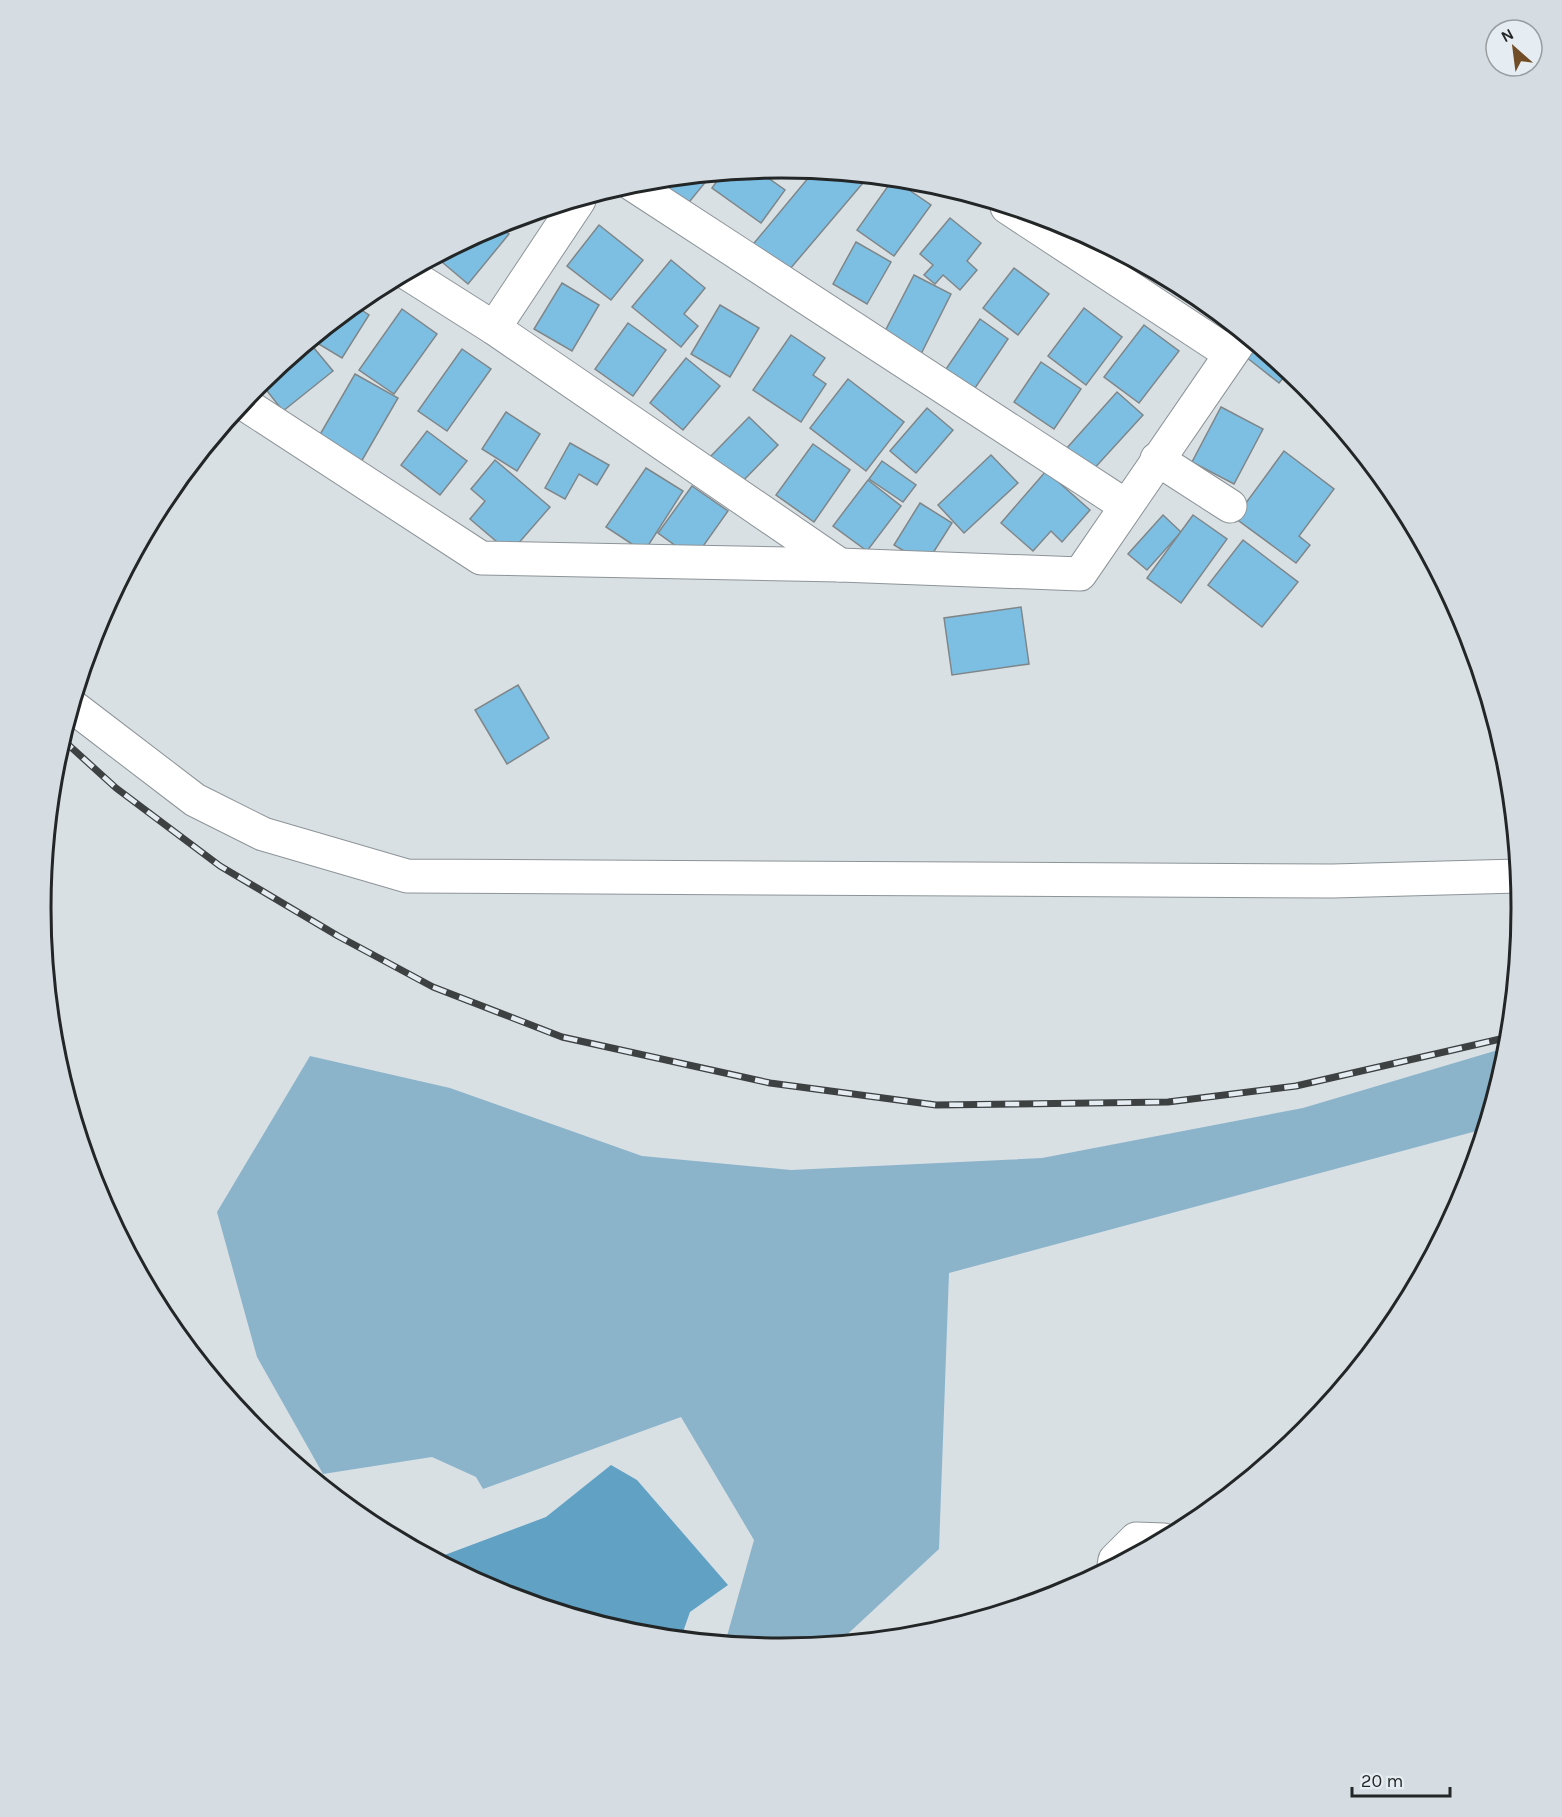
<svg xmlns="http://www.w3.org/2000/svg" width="1562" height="1817" viewBox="0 0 1562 1817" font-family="Karla,sans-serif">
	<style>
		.green { fill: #8bb4cb }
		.water { fill: #60a1c4 }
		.building { fill: #7dbfe2; stroke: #7f8689; stroke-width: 1.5 }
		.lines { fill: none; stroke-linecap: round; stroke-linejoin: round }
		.minor-casing { stroke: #8d9498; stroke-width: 35 }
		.tertiary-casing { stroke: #8d9498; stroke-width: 35 }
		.minor { stroke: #fff; stroke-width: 33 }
		.tertiary { stroke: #fff; stroke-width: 33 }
		.rail-casing { stroke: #3d4142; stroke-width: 7 }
		.rail { stroke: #e6edf2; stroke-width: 4.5; stroke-dasharray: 14; stroke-linecap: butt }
		.rim { fill: none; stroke: #232627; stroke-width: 3 }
	</style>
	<rect width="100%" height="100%" fill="#d9e0e4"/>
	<path class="green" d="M1508,1047l-24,82 -535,144 -10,276 -101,94 -57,6 -56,-6 29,-103 -73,-123 -198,72 -7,-12 -44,-20 -109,17 -66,-117 -40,-145 93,-156 140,32 192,68 149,14 251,-12 261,-50z"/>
	<path class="water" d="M611,1465l26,15 91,105 -38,27 -6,17 4,11 -52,-5 -139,-43 -63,-33 112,-42z"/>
	<g class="building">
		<path d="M757,170l28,20 -24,33 -49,-35 10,-14z"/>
		<path d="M814,171l54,6 -84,99 -34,-28z"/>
		<path d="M704,176l4,3 -27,33 -36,-31z"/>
		<path d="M893,179l38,26 -37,51 -37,-26z"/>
		<path d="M950,218l31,25 -14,18 10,9 -17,20 -17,-15 -8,9 -11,-9 9,-10 -13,-11z"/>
		<path d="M497,225l12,9 -41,50 -32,-27z"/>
		<path d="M599,225l44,35 -32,40 -44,-34z"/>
		<path d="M856,242l35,20 -24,42 -34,-20z"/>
		<path d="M671,260l34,28 -21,26 14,12 -17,21 -49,-40z"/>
		<path d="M1014,268l35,26 -31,41 -35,-27z"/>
		<path d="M914,275l37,19 -33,66 -38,-19z"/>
		<path d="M562,283l37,22 -27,46 -38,-22z"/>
		<path d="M354,305l15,10 -27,43 -30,-18z"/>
		<path d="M720,305l39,23 -29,49 -39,-23z"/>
		<path d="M1084,308l38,29 -36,48 -38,-29z"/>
		<path d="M402,309l35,25 -43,60 -35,-24z"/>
		<path d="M980,319l28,20 -37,55 -29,-19z"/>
		<path d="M628,323l38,27 -33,46 -38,-27z"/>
		<path d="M1144,325l35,26 -40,52 -35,-26z"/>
		<path d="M791,335l34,23 -12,17 13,9 -25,38 -48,-32z"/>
		<path d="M309,342l24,29 -50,40 -23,-29z"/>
		<path d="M1256,345l32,27 -9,11 -33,-26z"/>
		<path d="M462,349l29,20 -44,62 -29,-20z"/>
		<path d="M686,358l34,28 -37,44 -33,-27z"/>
		<path d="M1041,362l40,27 -27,40 -40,-27z"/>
		<path d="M355,374l43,24 -37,64 -43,-24z"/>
		<path d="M848,379l56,43 -38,49 -56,-43z"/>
		<path d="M1117,392l26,23 -52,57 -25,-23z"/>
		<path d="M1221,407l42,22 -29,55 -42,-22z"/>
		<path d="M927,408l26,22 -37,43 -26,-22z"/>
		<path d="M506,412l34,22 -23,37 -35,-22z"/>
		<path d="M749,417l29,28 -41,42 -29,-28z"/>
		<path d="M427,431l40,30 -27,34 -39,-30z"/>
		<path d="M570,443l39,22 -12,20 -18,-11 -14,25 -20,-11z"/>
		<path d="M813,444l37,26 -36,52 -38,-27z"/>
		<path d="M1284,451l50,38 -35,47 11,9 -14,18 -61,-45z"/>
		<path d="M991,455l27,28 -54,50 -26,-28z"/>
		<path d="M495,460l55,47 -40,46 -40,-34 15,-18 -14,-12z"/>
		<path d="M882,461l34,24 -13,17 -34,-23z"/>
		<path d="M646,468l37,23 -39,61 -38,-25z"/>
		<path d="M1046,471l44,39 -28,32 -11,-11 -18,20 -32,-28z"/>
		<path d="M868,480l33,26 -34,45 -34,-25z"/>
		<path d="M692,486l36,25 -34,48 -36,-26z"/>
		<path d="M920,503l32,20 -26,41 -32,-19z"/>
		<path d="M1163,515l18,17 -34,38 -19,-16z"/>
		<path d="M1193,515l34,24 -46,64 -34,-25z"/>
		<path d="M1243,540l55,42 -36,45 -54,-42z"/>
		<path d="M1021,607l8,57 -77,11 -8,-57z"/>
		<path d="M518,685l31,53 -42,26 -32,-54z"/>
	</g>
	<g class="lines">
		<defs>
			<g id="minor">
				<path d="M632,184l494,322"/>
				<path d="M1007,207l222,146"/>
				<path d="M407,273l87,55 346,237"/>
				<path d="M494,328l85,-128"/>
				<path d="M243,403l238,155 359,7 240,9 164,-239"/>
				<path d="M1157,459l73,47"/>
				<path d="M1114,1566l1,-6 21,-21 28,1"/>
			</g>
			<path id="tertiary" d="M72,706l123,94 68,34 144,42 926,5 185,-5"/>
		</defs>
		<use href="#minor" class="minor-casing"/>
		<use href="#tertiary" class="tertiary-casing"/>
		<use href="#minor" class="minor"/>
		<use href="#tertiary" class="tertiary"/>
		<defs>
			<path id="rail" d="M62,739l54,49 104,78 118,70 95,51 129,50 208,46 166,22 232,-3 128,-16 213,-49"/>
		</defs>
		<use href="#rail" class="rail-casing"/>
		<use href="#rail" class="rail"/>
	</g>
	<path d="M0 0H1562V1817H0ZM51 908a730 730 0 1 1 1460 0a730 730 0 1 1-1460 0Z" fill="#d6dde2" fill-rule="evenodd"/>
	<path class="rim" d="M51 908a730 730 0 1 1 1460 0a730 730 0 1 1-1460 0Z"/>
	<g transform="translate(1514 48) rotate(332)"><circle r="28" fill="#e6edf2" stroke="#989da1" stroke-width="1.5"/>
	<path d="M0-4.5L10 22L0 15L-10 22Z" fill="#714d27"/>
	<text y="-9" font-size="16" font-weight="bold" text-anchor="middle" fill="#232627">N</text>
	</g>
	<path d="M1352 1787v9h98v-9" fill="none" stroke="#232627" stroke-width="3"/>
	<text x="1361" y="1787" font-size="18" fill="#232627" stroke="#e6edf2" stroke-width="4.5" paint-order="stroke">20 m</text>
</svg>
